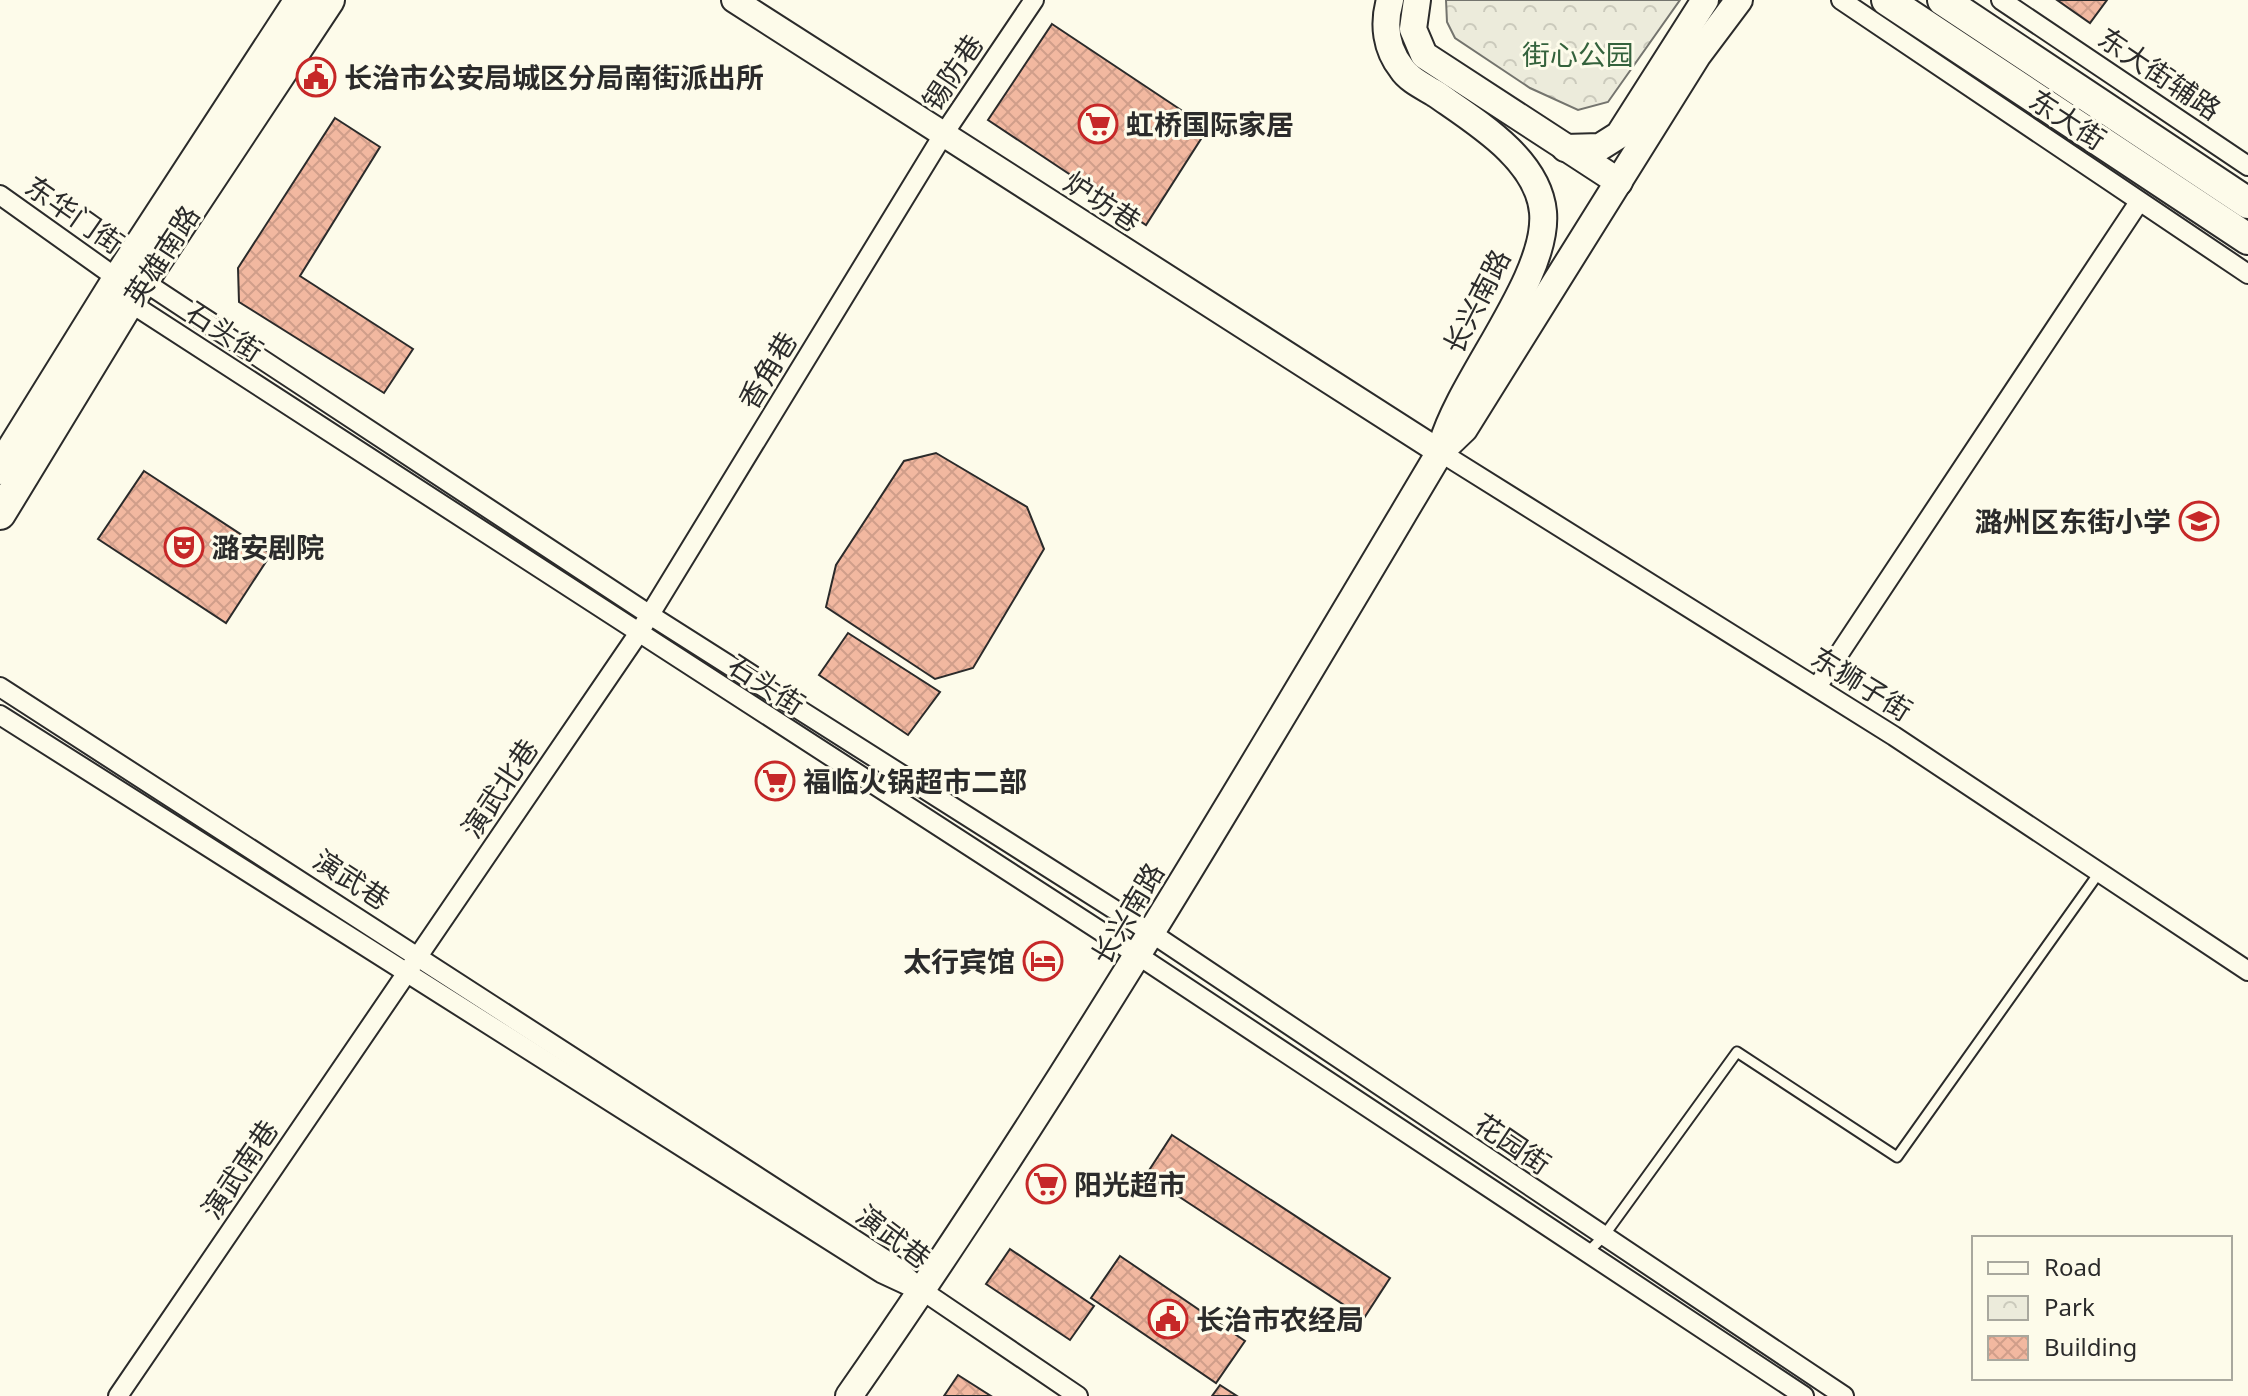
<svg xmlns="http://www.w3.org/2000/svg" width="2248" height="1396" viewBox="0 0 2248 1396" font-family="'Noto Sans','Noto Sans SC',sans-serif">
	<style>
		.park { fill: url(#park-crowns); stroke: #74746e; stroke-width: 2 }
		.building { fill: url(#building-cross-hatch); stroke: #2b2b2b; stroke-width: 2 }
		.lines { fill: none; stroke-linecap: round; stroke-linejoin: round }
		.service-casing { stroke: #2b2b2b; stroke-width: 13 }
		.minor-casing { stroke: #2b2b2b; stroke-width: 22 }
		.tertiary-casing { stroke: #2b2b2b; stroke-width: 28 }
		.secondary-casing { stroke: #2b2b2b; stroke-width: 30 }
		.primary-casing { stroke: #2b2b2b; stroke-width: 34 }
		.service { stroke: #fdfbea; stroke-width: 9 }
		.minor { stroke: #fdfbea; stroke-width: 18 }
		.tertiary { stroke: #fdfbea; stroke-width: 24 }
		.secondary { stroke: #fdfbea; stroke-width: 26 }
		.primary { stroke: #fdfbea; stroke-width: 30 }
		.labels { text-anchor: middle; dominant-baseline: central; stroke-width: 6; stroke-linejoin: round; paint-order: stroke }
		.park-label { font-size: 28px; fill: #34623c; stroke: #fdfbea }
		.street-label { font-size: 28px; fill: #2b2b2b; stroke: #fdfbea }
		.poi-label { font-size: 28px; font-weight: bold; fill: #2b2b2b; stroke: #fdfbea; text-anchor: start }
	</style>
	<defs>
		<pattern id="park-crowns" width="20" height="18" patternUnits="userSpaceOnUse" patternTransform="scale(2)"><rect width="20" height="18" fill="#ecebdb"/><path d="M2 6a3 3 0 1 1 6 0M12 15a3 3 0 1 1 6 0" fill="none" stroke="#cbcabc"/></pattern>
		<pattern id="building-cross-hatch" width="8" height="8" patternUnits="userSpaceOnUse" patternTransform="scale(2)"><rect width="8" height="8" fill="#f2b8a0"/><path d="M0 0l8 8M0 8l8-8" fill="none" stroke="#d09e8a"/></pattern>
	</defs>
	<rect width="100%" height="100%" fill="#fdfbea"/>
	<path class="park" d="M1446,0h234l-72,102 -30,8 -48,-22 -75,-50 -8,-16z"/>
	<g class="building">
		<path d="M2057,0h50l-17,23z"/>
		<path d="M1052,24l156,104 -62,97 -158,-105z"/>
		<path d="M335,118l45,29 -80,129 113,73 -29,44 -145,-91 -1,-34z"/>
		<path d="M936,453l91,54 17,42 -71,119 -38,11 -109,-72 10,-42 68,-104z"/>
		<path d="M144,471l127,83 -45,69 -128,-84z"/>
		<path d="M848,633l92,59 -32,43 -89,-60z"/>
		<path d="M1172,1135l218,143 -26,40 -218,-143z"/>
		<path d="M1010,1249l84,57 -24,34 -84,-56z"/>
		<path d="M1120,1256l125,85 -29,42 -125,-85z"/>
		<path d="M958,1375l33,21h-47z"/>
		<path d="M1220,1385l17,11h-25z"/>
	</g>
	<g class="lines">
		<defs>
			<path id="service" d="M1587,1253l16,-16 134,-185 160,105 204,-287"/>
			<g id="minor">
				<path d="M1841,0l407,274"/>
				<path d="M2001,0l247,166"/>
				<path d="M0,195l118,84 11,23 1010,654 665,440"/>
				<path d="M133,280l10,1 507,334 503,319 691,462"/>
				<path d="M1440,452l454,284 354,235"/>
				<path d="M0,687l894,578 29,26 155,105"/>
				<path d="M1817,687l322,-485"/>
				<path d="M0,715l881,558 28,13"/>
				<path d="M118,1396l520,-762 305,-499 91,-135"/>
			</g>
			<path id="tertiary" d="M734,0l706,452"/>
			<g id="secondary">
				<path d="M1390,0c-7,24 -4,49 12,69 7,11 23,18 34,25 40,28 102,65 107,118 6,65 -82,166 -101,233"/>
				<path d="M1417,0l-4,29 11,26 195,127"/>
				<path d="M1565,148l35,-1 19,-12 86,-135"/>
				<path d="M849,1396c213,-305 401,-625 591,-944l24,-23 233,-373 42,-56"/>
			</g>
			<g id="primary">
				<path d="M1887,0l361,239"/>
				<path d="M1943,0l305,203"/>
				<path d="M0,469l118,-190 182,-279"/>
				<path d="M0,514l129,-212 200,-302"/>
			</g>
		</defs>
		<use href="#service" class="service-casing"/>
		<use href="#minor" class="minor-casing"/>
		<use href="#tertiary" class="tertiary-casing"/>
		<use href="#secondary" class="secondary-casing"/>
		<use href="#primary" class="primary-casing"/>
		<use href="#service" class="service"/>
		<use href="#minor" class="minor"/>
		<use href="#tertiary" class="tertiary"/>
		<use href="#secondary" class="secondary"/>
		<use href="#primary" class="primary"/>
	</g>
	<defs>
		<symbol id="civic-ring" viewBox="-11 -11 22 22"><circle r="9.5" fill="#fdfbea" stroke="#c62828" stroke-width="1.5"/><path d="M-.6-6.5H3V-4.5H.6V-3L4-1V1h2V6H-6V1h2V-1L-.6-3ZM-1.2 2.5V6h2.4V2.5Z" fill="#c62828"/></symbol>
		<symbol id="supermarket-ring" viewBox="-11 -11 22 22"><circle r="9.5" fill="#fdfbea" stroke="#c62828" stroke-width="1.5"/><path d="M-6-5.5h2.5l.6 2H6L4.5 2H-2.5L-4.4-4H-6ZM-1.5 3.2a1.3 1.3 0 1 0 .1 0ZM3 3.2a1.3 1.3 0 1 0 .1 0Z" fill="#c62828"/></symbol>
		<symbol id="school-ring" viewBox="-11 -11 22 22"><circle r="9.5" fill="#fdfbea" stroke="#c62828" stroke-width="1.5"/><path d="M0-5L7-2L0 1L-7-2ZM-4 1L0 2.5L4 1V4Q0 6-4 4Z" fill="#c62828"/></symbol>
		<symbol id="theatre-ring" viewBox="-11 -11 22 22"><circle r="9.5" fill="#fdfbea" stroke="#c62828" stroke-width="1.5"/><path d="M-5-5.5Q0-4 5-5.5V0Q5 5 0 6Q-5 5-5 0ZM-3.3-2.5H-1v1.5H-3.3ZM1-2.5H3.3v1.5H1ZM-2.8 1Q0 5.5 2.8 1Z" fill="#c62828"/></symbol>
		<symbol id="hotel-ring" viewBox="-11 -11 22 22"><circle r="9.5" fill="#fdfbea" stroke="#c62828" stroke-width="1.5"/><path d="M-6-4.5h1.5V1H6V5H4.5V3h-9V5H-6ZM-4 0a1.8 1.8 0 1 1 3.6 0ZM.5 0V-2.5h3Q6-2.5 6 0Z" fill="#c62828"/></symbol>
	</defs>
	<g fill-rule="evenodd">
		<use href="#civic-ring" x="294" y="55" width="44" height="44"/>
		<use href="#supermarket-ring" x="1076" y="102" width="44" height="44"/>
		<use href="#school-ring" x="2177" y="499" width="44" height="44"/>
		<use href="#theatre-ring" x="162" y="525" width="44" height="44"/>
		<use href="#supermarket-ring" x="753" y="759" width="44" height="44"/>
		<use href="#hotel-ring" x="1021" y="939" width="44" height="44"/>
		<use href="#supermarket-ring" x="1024" y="1162" width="44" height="44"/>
		<use href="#civic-ring" x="1146" y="1297" width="44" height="44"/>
	</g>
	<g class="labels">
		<g class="park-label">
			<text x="1578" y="54">街心公园</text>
		</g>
		<g class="street-label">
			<text transform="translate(952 72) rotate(-56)">锡防巷</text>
			<text transform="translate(2160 73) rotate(34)">东大街辅路</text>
			<text transform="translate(2068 119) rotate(33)">东大街</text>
			<text transform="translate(1103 201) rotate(33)">炉坊巷</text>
			<text transform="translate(75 214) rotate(35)">东华门街</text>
			<text transform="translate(161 255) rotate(-57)">英雄南路</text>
			<text transform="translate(1476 301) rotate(-63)">长兴南路</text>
			<text transform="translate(225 331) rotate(33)">石头街</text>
			<text transform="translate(767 370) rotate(-59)">香角巷</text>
			<text transform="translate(1862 683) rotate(32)">东狮子街</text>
			<text transform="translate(767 684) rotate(33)">石头街</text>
			<text transform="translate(499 788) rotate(-56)">演武北巷</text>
			<text transform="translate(352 879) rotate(33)">演武巷</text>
			<text transform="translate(1127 913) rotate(-59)">长兴南路</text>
			<text transform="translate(1513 1143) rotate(34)">花园街</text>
			<text transform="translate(239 1169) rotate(-56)">演武南巷</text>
			<text transform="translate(894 1236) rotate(37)">演武巷</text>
		</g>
		<g class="poi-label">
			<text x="344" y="77">长治市公安局城区分局南街派出所</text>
			<text x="1126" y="124">虹桥国际家居</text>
			<text x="2171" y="521" text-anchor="end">潞州区东街小学</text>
			<text x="212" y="547">潞安剧院</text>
			<text x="803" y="781">福临火锅超市二部</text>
			<text x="1015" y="961" text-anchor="end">太行宾馆</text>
			<text x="1074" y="1184">阳光超市</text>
			<text x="1196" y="1319">长治市农经局</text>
		</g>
	</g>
	<rect x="1972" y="1236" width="260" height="144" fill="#fdfbea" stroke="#a9a89e" stroke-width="2"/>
	<rect x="1988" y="1262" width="40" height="12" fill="#fdfbea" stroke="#a9a89e" stroke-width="2"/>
	<text x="2044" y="1276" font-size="24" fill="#2b2b2b">Road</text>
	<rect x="1988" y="1296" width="40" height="24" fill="url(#park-crowns)" stroke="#a9a89e" stroke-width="2"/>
	<text x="2044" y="1316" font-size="24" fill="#2b2b2b">Park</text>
	<rect x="1988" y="1336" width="40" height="24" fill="url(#building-cross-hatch)" stroke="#a9a89e" stroke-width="2"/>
	<text x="2044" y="1356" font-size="24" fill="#2b2b2b">Building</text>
</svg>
